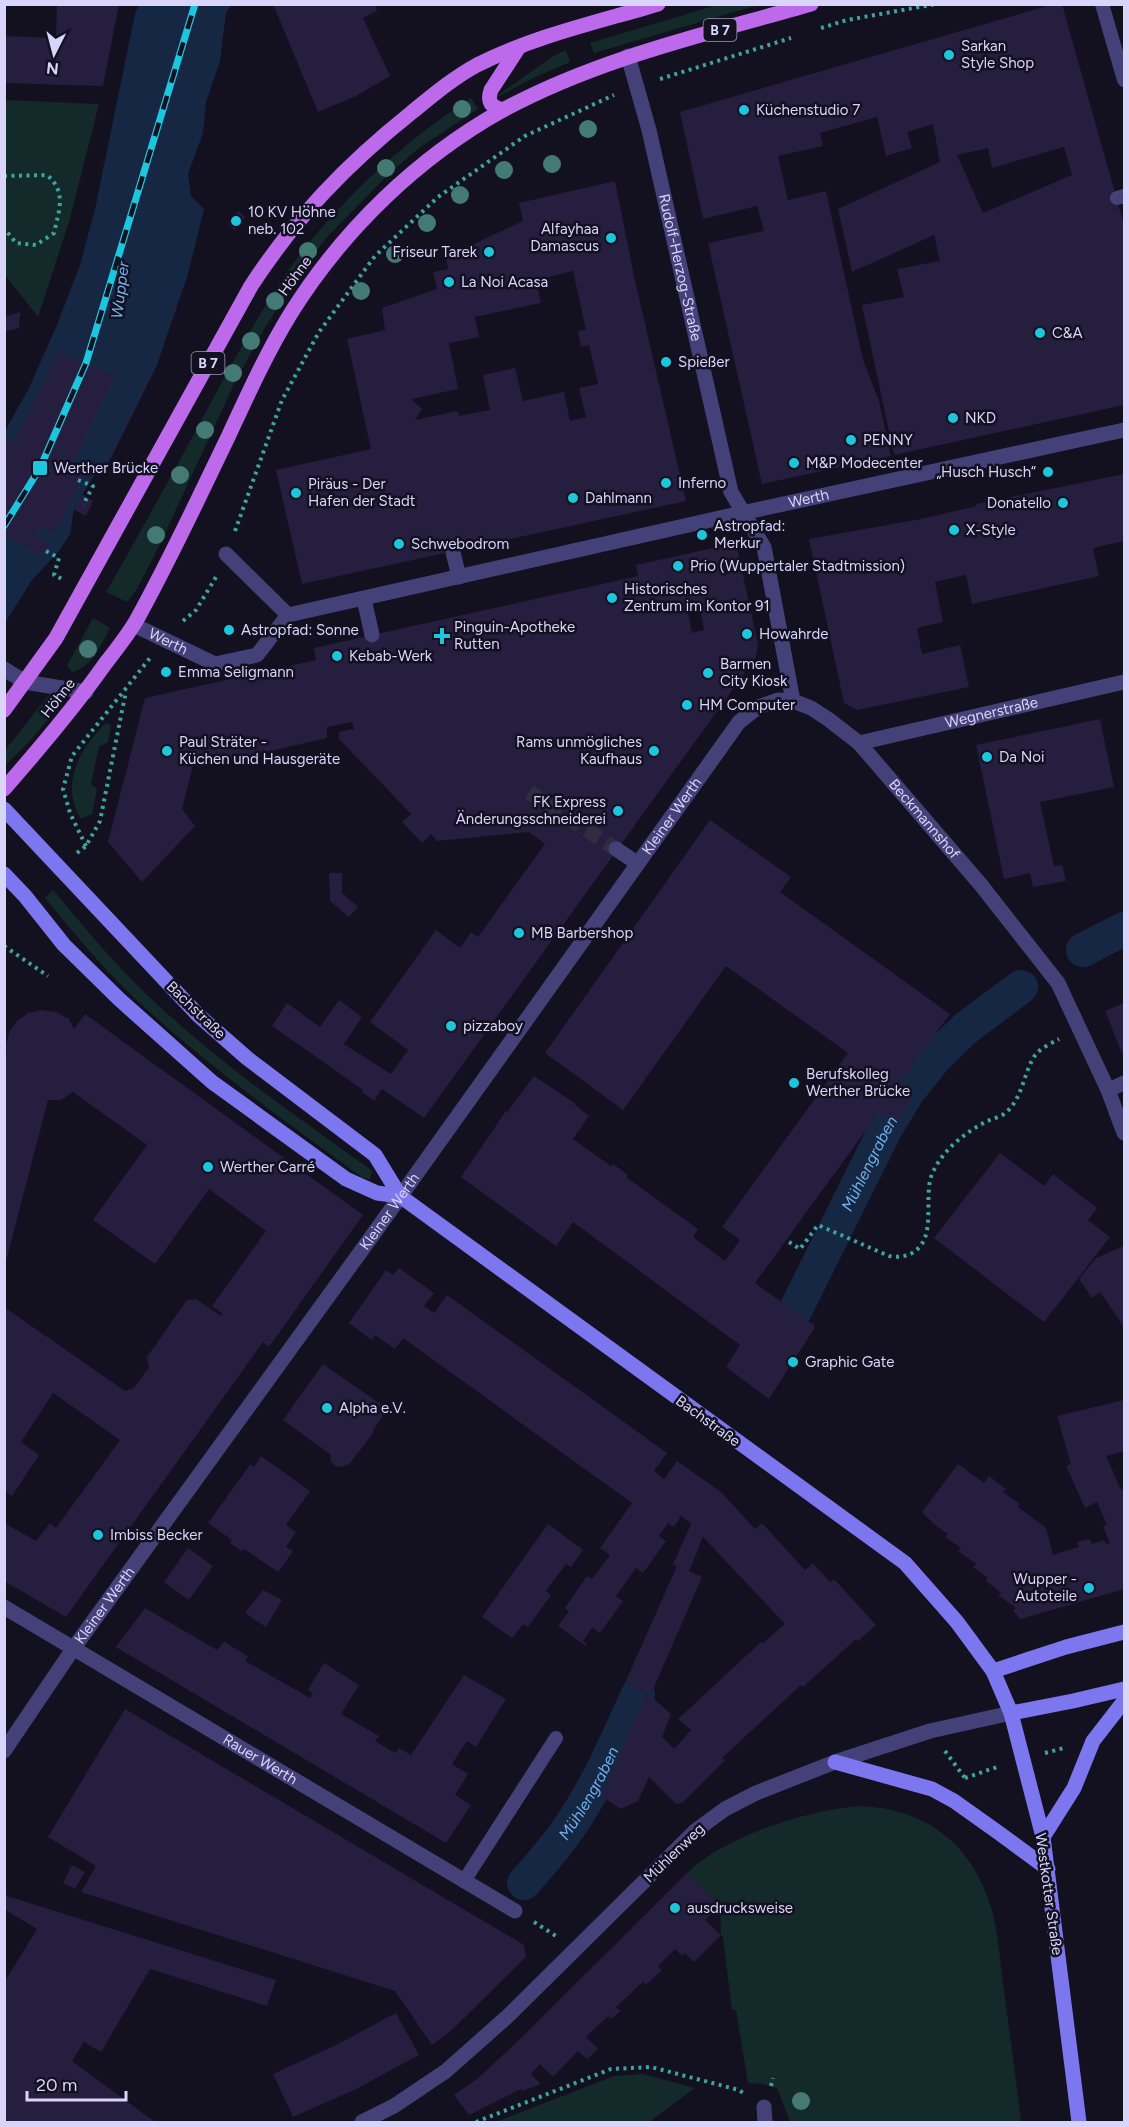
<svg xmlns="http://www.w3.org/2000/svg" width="1129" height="2127" viewBox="0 0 1129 2127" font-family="Figtree,sans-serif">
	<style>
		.green { fill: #142929 }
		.water { fill: #162744 }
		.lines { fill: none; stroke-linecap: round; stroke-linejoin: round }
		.canal { stroke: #162744; stroke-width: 34 }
		.building { fill: #251e3f; fill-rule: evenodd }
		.street-tunnel { stroke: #312d41; stroke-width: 15; stroke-dasharray: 15 8; stroke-linecap: butt }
		.path { stroke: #3da5a0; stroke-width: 4; stroke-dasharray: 3 4.5; stroke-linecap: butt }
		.lane { stroke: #444179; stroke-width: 14 }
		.street { stroke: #444179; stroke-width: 15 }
		.secondary { stroke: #7c77ee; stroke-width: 15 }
		.primary { stroke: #bd69ec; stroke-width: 15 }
		.rail-casing { stroke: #1cc7de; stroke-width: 7 }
		.rail { stroke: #131020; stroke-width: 4.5; stroke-dasharray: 14; stroke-linecap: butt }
		.tree { fill: #437a74 }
		.poi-dot { fill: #1cc7de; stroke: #131020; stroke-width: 2 }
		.labels { text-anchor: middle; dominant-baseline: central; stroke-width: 5; stroke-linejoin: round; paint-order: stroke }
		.shield { fill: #131020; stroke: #9e99b9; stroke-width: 1.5 }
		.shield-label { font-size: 14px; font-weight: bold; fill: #d9d4fa }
		.poi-label { font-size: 15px; fill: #d9d4fa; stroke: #131020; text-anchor: start }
		.street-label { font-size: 15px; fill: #d9d4fa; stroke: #131020 }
		.water-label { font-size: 16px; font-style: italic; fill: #6fb1ed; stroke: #131020 }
	</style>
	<rect width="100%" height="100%" fill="#131020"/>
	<g class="green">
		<path d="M717,5h41l-164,48 -4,-10z"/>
		<path d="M566,50l4,12 -41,18 -29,16 -2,-1 55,-39z"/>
		<path d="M471,98l7,11 -59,39 -30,26 -63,64 -31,42 -29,46 -30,54 -76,164 -23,45 -10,13 -21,-10c38,-66 74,-132 110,-199 26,-47 52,-97 85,-140 47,-60 105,-113 170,-155z"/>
		<path d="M5,100l94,4 -30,118 -31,95 -33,-42z"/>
		<path d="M93,618l17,10c-9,16 -18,40 -38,44l-5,-6z"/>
		<path d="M48,696h6l4,4c-4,18 -39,53 -53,65v-15z"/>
		<path d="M107,723l4,3 -3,16 -9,5 -8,37 6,5 -5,25 -11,5c-18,-28 -7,-60 13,-83 4,-5 8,-10 13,-13z"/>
		<path d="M53,890c28,33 55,66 85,96 70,69 152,126 232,183l2,3 -2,7 -7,-1c-82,-60 -167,-120 -240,-191 -28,-28 -53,-59 -78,-89z"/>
		<path d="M860,1806c68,3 112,38 132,104 7,26 8,55 12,81 6,44 12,88 17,131h-231l-13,-34 -14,-4 -15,-1 -12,-73h-4l-9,-73 -2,-2 -1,-29 -33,-33c38,-37 120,-63 173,-67z"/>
		<path d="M643,2074l52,14 -46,34h-153l118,-46z"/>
	</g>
	<path class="water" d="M139,5h92l-5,8 -6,48 -14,41 -3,31 -15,41 3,22 13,13 -16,65 -31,91 -50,101 -14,11 -19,31 -4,26 -11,17 -27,29 -27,43v-192l24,-43 28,-63 23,-60 15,-56 40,-195z"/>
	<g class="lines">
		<g class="canal">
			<path d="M1083,950l41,-21"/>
			<path id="s1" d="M795,1311l90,-181 23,-38 28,-35 30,-29 55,-41"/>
			<path id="s2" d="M524,1883c16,-18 31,-35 44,-54 29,-41 49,-89 70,-135"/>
		</g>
	</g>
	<g class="building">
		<path d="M57,4h62l-16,82 -99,-3v-47l52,2z"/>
		<path d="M273,4h101l3,7 -14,7 27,58 -34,20 -38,16z"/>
		<path d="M1054,4h8l62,221v180l-230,50 -32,-150 42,-8 -7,-28 43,-8 -6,-26 -82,37 -14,-63 102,-47 -7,-38 -26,8 5,16 -26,8 -9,-39 -57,16 3,13 -45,10 10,44 38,-9 37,169 16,41 12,55 -129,28 -54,-241 56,-12 -7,-25 -54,13 -23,-107zM1064,147l8,28 -89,38 -26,-58 31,-7 4,20z"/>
		<path d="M615,181l19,95 52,225 -384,83 -26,-114 95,-21 -24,-110 38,-9 -3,-22 55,-19 -4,-17 15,-3 -2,-12 77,-36 -4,-18zM573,271l13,59 -8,1 3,16 8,-2 9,39 -19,4 7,29 -16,4 -6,-29 -41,9 -8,-33 -32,7 7,35 -31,6 -2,-5 -42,9 7,-11 -11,-10 47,-10 -9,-46 30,-6 -4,-20 66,-14 -5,-23z"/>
		<path d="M238,211l7,6 -10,13 -7,-5z"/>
		<path d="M20,312l-1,16 -15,4v-15z"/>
		<path d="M58,353l57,22 -45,94 13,7 -29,58 -13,-8 -6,10 15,8 -7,12 -39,-22v-96l10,5z"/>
		<path d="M1124,474v67l-31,7 6,28 -127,28 -6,-29 -31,7 8,40 -26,6 5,26 38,-9 9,42 -112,23 -13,-7 -35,-164 112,-20 56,-13 -1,-2z"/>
		<path d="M81,494l12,7 -7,15 -13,-7z"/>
		<path d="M736,543l22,101 -2,13 -332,461 -42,-29 -8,12 -12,-9 1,-2 -91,-64 15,-23 33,24 19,-27 23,17 -18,27 47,30 17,-24 -38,-28 66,-92 24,18 11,-16 7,5 67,-93 -16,-12 -92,9 -6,-7 -9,9 -20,-21 9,-8 -72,-75v-7l15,-3 -2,-7 -25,5v11l-117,27h-17l-11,44 13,17 -53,56 -34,-40 37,-144 171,-38 -2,-12 324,-72 -2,-11zM700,610l4,20 -12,3 -4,-20z"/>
		<path d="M1100,719l14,68 -74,15 14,64 8,-1 4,16 -33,6 -3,-14 -26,6 -28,-134z"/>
		<path d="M710,820l81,57 -11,15 170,122 -54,73 15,12 -16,23 -15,-11 -125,172 59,42v4l-45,70 -43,-32 14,-22 -167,-123 -17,24 -95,-69 45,-66 1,1 27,-36 42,28 -1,1 14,11 -16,23 38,27 2,-2 15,11 -2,2 72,52 -5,8 32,24 15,-21 -18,-13 126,-174 -122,-87 -103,144 -78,-57z"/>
		<path d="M329,873h13v20l16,14 -9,10 -19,-16z"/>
		<path d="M1124,1003v55l-19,-47z"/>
		<path d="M41,1010l15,2 13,7 5,10 11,-15 278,201 -94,132 -6,-5 -197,275 -62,-36v-58l32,18 14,-18 6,5 64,-88 -67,-47 -32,49 18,13 -27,41 -8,-5v-184l121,84 9,-3 15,-21 -2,-10 40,-57 9,-1 25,17 1,-3 -10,-7 54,-75 -57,-42 -54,75 -62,-44 54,-75 -74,-53 -12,8h-13l-44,169v-217l3,1 -1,-8 3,-12 8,-12 11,-8z"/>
		<path d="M1000,1153l44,33 9,-12 44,34 -9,12 22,17 -66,85 -110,-84z"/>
		<path d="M1124,1246v81l-24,-35 -8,6 -13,-19 17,-21z"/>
		<path d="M399,1268l35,25 -10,13 10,7 13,-18 220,158 -13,18 10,8 13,-18 44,31 34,37 7,-6 43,47 8,-7 17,19 4,-3 42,46 -18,16 -2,-2 -53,48 -2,-2 -79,73 3,2 -43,43 -6,1 -27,-27 -11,24 -17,8 -20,-13 46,-103 24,21 -9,23 12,12 17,-19 -13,-11 83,-77 2,1 22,-19 -82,-87 -14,34 13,6 -50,115 -3,-1 -2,2 -22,-10 52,-117 -4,-2 18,-40 -10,-8 -7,11 -6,-4 -9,13 7,5 -23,32 -7,-5 -20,28 7,5 -23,32 -8,-5 -9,13 4,3 -1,2 -28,-20 11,-15 -4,-3 22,-32 5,3 18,-24 -10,-7 32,-45 -229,-165 -8,11 -20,-14 -3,5 -23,-17 37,-53 7,5z"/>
		<path d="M323,1364l64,45 -14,21 1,2 -26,34 -2,-2 -3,3 -8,-1 -4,-5 -1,-7 -47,-34z"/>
		<path d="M1124,1400v51l-18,5 14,32 4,3v98l-103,30 -8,-8 3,-3 -18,-13 3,-2 -16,-13 3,-2 -15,-11 3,-3 -18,-13 3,-3 -16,-11 3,-3 -13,-9 -13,-13 36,-48 26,19 5,-7 17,13 -3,3 17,12 -2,3 28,21 7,27 26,-8 -2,-5 13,-3 2,5 12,-4 2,4 4,-1 -7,-17 4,-1 -10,-23 -12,6 -19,-42 5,-2 -14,-48z"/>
		<path d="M261,1456l49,35 -24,34 10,7 -10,15 7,4 -15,21 -34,-23 -2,2 -12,-8 2,-3 -24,-17 42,-58 4,2z"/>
		<path d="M548,1524l35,26 -12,17 -5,-3 -20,27 5,4 -23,32 -5,-3 -11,14 -30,-21z"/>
		<path d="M188,1548l25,18 -24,34 -25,-18z"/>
		<path d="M263,1590l19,10 -16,27 -21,-14z"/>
		<path d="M145,1608l72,42 7,-8 24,14 -3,5 65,37 3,-5 -5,-3 16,-27 35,22 -18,29 38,22 -4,5 20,12 4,-5 12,7 53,-80 42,24 -30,48 -9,-6 -15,23 16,10 -13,21 16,10 -25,38 -330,-196z"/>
		<path d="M125,1709l399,236 2,12 -74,73 -20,15 -37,-54 -314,-99 15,-26 -48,-29z"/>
		<path d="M72,1865l13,7 -10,17 -12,-6z"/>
		<path d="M687,1873l33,33 -15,14 16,15 -27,27 -9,-9 -3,3 -7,-7 -17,17 4,4 -16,15 -3,-3 -27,25 5,4 -10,8 -3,-3 -22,21 12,12 -11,10 -9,-8 -25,26 -13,-13 -9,10 10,10 -19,7 -1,-2 -52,26 -15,-20 23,-16 41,-38z"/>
		<path d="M4,1895l272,85 -9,26 -117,-37 -49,83 -17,-10 -12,19 83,61h-151v-139l33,-54 -33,-20z"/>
		<path d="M396,2013l23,42 -63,34 -63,28 -20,-43 63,-29z"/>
	</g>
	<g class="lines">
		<path class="street-tunnel" d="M529,792l87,57"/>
		<g class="path">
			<path d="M821,28l26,-8 89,-16"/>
			<path d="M660,79l131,-41"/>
			<path d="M4,176l43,-1c20,17 12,35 7,58l-18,12 -20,-2 -12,-15"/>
			<path d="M78,480l15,6 -10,19"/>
			<path d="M235,531l47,-131 37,-68 56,-76 63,-59 87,-61 89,-41"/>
			<path d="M46,551l13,7 -5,17 8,4"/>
			<path d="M183,621l13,-11 20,-33"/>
			<path d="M86,846l-16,-33 -7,-24 9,-33 78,-98"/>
			<path d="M77,853l9,-7 14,-25 26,-130"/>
			<path d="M4,946l44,30"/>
			<path d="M789,1242l11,7 18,-24 71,31c12,2 24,0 32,-11 13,-17 3,-51 11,-71 11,-25 33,-41 55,-53 6,-2 12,-4 17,-7 19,-14 19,-42 32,-60 5,-6 16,-11 23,-15"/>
			<path d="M945,1751l20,27"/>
			<path d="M1045,1753l19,-5"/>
			<path d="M965,1778l35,-12"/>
			<path d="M534,1922l22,14"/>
			<path d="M771,2086l2,-8"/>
			<path d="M476,2122l135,-53 40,-2 88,23 7,5"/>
		</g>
		<g class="lane">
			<path d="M1102,4l22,76"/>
			<path d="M1117,198l7,-2"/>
			<path d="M464,1881l92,-143"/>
		</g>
		<g class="street">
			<path id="s3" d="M628,56l21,74 82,362 33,55 29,154"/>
			<path d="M453,552l6,25"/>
			<path d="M226,554l62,61"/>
			<path d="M364,599l8,36"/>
			<path id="s4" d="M134,625l81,39 42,-9 31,-40 454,-102 382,-83"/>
			<path d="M4,669l21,13 61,10"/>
			<path id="s5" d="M859,743l265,-61"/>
			<path d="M616,849l21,14"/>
			<path d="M1108,1090l16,-7"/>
			<path id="s6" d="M4,1607l511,304"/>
			<path id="s7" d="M4,1751l69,-102 299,-413 367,-514 19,-15 20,-7 15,1 18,7 17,11 31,24 122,142 77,98 50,107 16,43"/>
			<path d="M764,2107l1,15"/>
			<path d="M362,2122l32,-16 52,-35 63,-56 186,-184 30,-22 31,-16 79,-31 95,-31 81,-18"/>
		</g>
		<g class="secondary">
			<path d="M4,809l194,206 49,43 128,97 25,41 505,367 52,59 36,49 18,42 32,124 36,285"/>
			<path d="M4,874l21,22 39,49 55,54 93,83 134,97 31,14 23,3"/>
			<path d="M993,1671l73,-24 58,-15"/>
			<path d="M1011,1713l62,-12 51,-12"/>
			<path d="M835,1762l97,27 22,12 45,32 49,36"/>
			<path d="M1043,1837l31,-49 19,-47 31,-40"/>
		</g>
		<g class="primary">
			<path d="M503,110c-12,-3 -16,-8 -12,-20l28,-43"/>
			<path d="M4,710l52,-72 195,-352c45,-69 96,-122 160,-173 21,-17 42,-35 66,-48 57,-29 121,-43 181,-61"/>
			<path d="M4,789c36,-41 70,-81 101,-125 11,-14 22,-28 31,-43 34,-61 63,-124 93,-186 19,-41 38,-83 62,-122 52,-83 126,-155 212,-203 96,-52 204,-76 308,-106"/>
		</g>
		<defs>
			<path id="rail" d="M4,526l36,-58 46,-105 109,-359"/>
		</defs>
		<use href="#rail" class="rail-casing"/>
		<use href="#rail" class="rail"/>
	</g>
	<g class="tree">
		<circle cx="462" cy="109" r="9"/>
		<circle cx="588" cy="129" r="9"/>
		<circle cx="552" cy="164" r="9"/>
		<circle cx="386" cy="168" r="9"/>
		<circle cx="504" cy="170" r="9"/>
		<circle cx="460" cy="195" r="9"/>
		<circle cx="427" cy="223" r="9"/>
		<circle cx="308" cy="251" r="9"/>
		<circle cx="395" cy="254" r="9"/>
		<circle cx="361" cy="291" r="9"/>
		<circle cx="275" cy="301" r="9"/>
		<circle cx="251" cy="341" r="9"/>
		<circle cx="233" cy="373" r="9"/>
		<circle cx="205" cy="430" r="9"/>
		<circle cx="180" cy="475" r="9"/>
		<circle cx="156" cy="535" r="9"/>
		<circle cx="88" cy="649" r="9"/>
		<circle cx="801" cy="2101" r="9"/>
	</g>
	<g class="poi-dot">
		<circle cx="949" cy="55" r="6"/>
		<circle cx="744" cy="110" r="6"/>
		<circle cx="236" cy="221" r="6"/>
		<circle cx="611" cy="238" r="6"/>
		<circle cx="489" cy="252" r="6"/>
		<circle cx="449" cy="282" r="6"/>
		<circle cx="1040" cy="333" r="6"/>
		<circle cx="666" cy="362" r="6"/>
		<circle cx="953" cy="418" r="6"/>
		<circle cx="851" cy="440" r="6"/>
		<circle cx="794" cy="463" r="6"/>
		<rect x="32" y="460" width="16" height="16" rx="3"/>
		<circle cx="1048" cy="472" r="6"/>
		<circle cx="666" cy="483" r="6"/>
		<circle cx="296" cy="493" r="6"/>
		<circle cx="573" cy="498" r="6"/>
		<circle cx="1063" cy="503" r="6"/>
		<circle cx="954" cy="530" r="6"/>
		<circle cx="702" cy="535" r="6"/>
		<circle cx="399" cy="544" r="6"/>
		<circle cx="678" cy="566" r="6"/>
		<circle cx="612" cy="598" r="6"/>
		<circle cx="229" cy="630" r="6"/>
		<circle cx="747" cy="634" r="6"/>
		<path d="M439 627h6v6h6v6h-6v6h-6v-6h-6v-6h6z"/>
		<circle cx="337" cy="656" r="6"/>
		<circle cx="166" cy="672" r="6"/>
		<circle cx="708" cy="673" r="6"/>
		<circle cx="687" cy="705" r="6"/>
		<circle cx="167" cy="751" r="6"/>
		<circle cx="654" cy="751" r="6"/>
		<circle cx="987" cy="757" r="6"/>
		<circle cx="618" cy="811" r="6"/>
		<circle cx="519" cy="933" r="6"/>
		<circle cx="451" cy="1026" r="6"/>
		<circle cx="794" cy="1083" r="6"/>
		<circle cx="208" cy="1167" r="6"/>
		<circle cx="793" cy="1362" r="6"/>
		<circle cx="327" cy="1408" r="6"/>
		<circle cx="98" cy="1535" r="6"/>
		<circle cx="1089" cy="1588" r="6"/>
		<circle cx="675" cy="1908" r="6"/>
	</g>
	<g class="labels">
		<g class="shield">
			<rect x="703.5" y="19" width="33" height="22" rx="4.5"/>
			<rect x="191.5" y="352" width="33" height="22" rx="4.5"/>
		</g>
		<g class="shield-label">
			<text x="720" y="30">B 7</text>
			<text x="208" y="363">B 7</text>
		</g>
		<g class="poi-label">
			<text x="961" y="46">Sarkan<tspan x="961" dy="17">Style Shop</tspan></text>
			<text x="756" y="110">Küchenstudio 7</text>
			<text x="248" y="212">10 KV Höhne<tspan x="248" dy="17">neb. 102</tspan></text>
			<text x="599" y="229" text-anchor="end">Alfayhaa<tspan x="599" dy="17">Damascus</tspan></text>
			<text x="477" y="252" text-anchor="end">Friseur Tarek</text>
			<text x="461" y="282">La Noi Acasa</text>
			<text x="1052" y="333">C&amp;A</text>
			<text x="678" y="362">Spießer</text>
			<text x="965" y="418">NKD</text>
			<text x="863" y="440">PENNY</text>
			<text x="806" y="463">M&amp;P Modecenter</text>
			<text x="54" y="468">Werther Brücke</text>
			<text x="1036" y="472" text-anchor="end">„Husch Husch“</text>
			<text x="678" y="483">Inferno</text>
			<text x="308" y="484">Piräus - Der<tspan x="308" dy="17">Hafen der Stadt</tspan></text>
			<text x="585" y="498">Dahlmann</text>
			<text x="1051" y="503" text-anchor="end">Donatello</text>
			<text x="714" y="526">Astropfad:<tspan x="714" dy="17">Merkur</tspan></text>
			<text x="966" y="530">X-Style</text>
			<text x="411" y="544">Schwebodrom</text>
			<text x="690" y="566">Prio (Wuppertaler Stadtmission)</text>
			<text x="624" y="589">Historisches<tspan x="624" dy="17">Zentrum im Kontor 91</tspan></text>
			<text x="454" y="627">Pinguin-Apotheke<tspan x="454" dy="17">Rutten</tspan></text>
			<text x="241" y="630">Astropfad: Sonne</text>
			<text x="759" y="634">Howahrde</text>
			<text x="349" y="656">Kebab-Werk</text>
			<text x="720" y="664">Barmen<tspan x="720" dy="17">City Kiosk</tspan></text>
			<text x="178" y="672">Emma Seligmann</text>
			<text x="699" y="705">HM Computer</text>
			<text x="179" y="742">Paul Sträter -<tspan x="179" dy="17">Küchen und Hausgeräte</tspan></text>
			<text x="642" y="742" text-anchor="end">Rams unmögliches<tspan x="642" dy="17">Kaufhaus</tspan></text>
			<text x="999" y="757">Da Noi</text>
			<text x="606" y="802" text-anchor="end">FK Express<tspan x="606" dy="17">Änderungsschneiderei</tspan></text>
			<text x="531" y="933">MB Barbershop</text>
			<text x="463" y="1026">pizzaboy</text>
			<text x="806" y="1074">Berufskolleg<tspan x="806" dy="17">Werther Brücke</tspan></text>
			<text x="220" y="1167">Werther Carré</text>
			<text x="805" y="1362">Graphic Gate</text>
			<text x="339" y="1408">Alpha e.V.</text>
			<text x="110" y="1535">Imbiss Becker</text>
			<text x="1077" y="1579" text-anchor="end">Wupper -<tspan x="1077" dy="17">Autoteile</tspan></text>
			<text x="687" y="1908">ausdrucksweise</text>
		</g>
		<g class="street-label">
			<text stroke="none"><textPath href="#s3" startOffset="218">Rudolf-Herzog-Straße</textPath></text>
			<text transform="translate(295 276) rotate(-54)">Höhne</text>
			<text stroke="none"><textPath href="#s4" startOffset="717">Werth</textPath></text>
			<text stroke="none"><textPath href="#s4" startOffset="38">Werth</textPath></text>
			<text transform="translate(58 698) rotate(-52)">Höhne</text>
			<text stroke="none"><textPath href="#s5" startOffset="136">Wegnerstraße</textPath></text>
			<text stroke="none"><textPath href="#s7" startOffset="1149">Kleiner Werth</textPath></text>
			<text stroke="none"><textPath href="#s7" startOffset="1504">Beckmannshof</textPath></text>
			<text transform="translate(196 1010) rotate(44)">Bachstraße</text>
			<text stroke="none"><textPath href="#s7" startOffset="663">Kleiner Werth</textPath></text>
			<text transform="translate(708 1421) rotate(36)">Bachstraße</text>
			<text stroke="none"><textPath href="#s7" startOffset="177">Kleiner Werth</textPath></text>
			<text stroke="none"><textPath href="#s6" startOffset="298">Rauer Werth</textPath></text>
			<text transform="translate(674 1853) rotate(-44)">Mühlenweg</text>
			<text transform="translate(1049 1894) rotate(82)">Westkotter Straße</text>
		</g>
		<g class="water-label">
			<text transform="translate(120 290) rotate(-83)">Wupper</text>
			<text stroke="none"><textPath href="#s1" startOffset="165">Mühlengraben</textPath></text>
			<text stroke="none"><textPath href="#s2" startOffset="111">Mühlengraben</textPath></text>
		</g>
	</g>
	<rect width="1129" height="2127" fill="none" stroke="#d9d4fa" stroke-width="12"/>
	<g transform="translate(54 54) rotate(186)" stroke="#131020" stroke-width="4.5" paint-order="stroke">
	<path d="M0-4.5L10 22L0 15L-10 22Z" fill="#d9d4fa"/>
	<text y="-9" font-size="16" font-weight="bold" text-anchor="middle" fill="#d9d4fa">N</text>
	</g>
	<path d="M27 2091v9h99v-9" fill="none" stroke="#d9d4fa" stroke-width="3"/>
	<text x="36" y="2091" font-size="18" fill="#d9d4fa" stroke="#131020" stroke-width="4.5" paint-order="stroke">20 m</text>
</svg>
